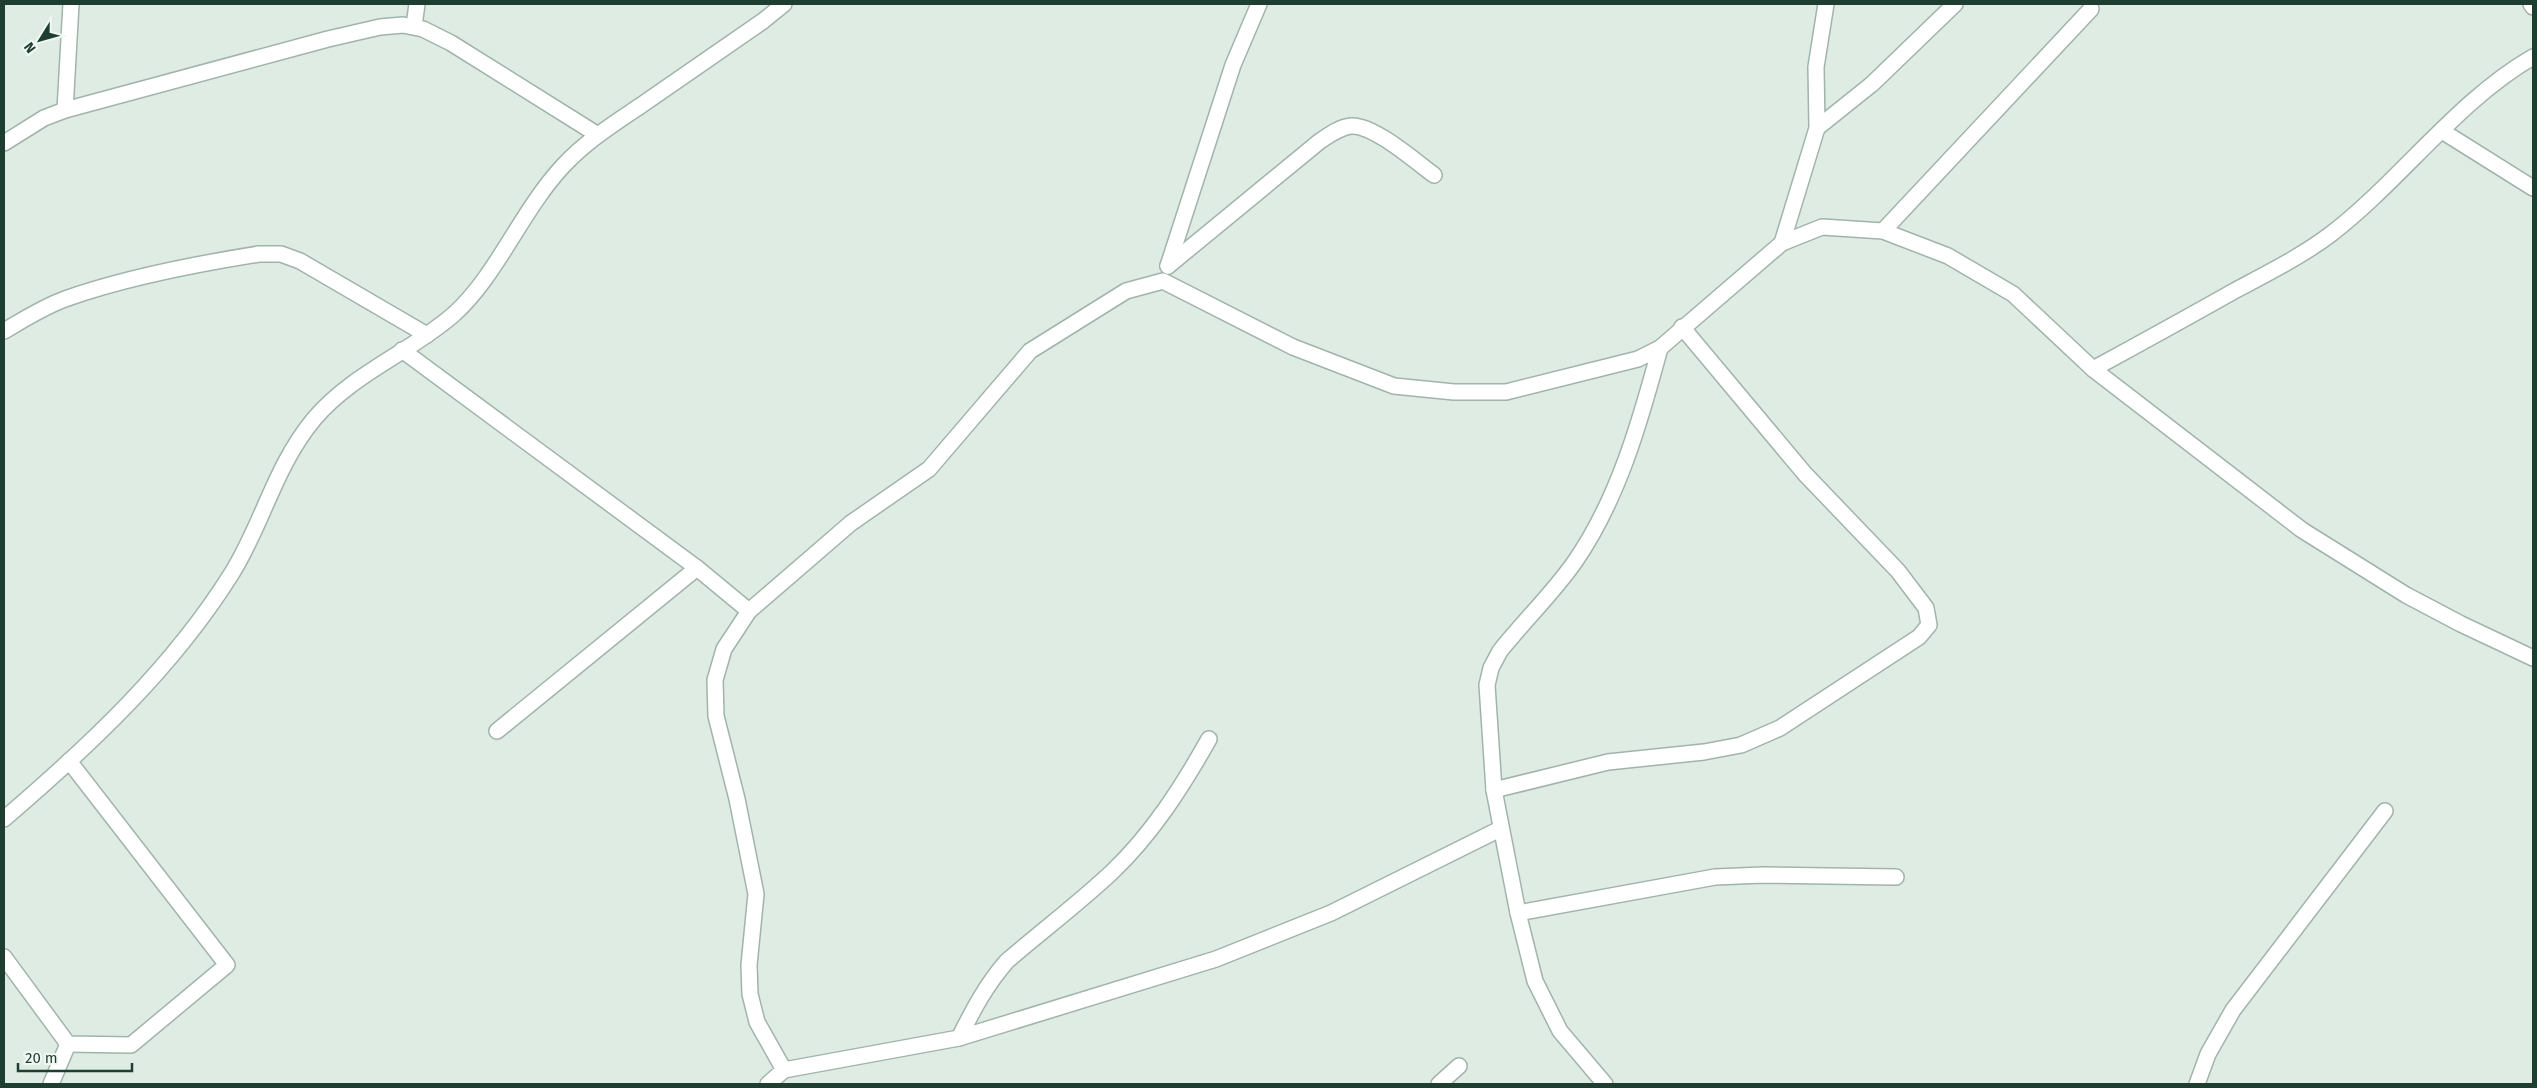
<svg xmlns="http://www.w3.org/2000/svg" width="2537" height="1088" viewBox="0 0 2537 1088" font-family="'Fira Sans',sans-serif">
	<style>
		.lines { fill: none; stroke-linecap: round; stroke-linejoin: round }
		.street-casing { stroke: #a1b4ab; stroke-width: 18 }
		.street { stroke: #fff; stroke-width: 15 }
	</style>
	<rect width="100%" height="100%" fill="#dfece4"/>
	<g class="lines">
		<defs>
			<g id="street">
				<path d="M2531,4l2,3"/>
				<path d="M414,26l3,-22"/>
				<path d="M65,110l6,-106"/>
				<path d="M1817,128l55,-44 83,-80"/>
				<path d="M2442,131l91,57"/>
				<path d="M4,143l40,-25 21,-8 263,-71 52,-12 23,-2 20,4 28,14 147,92"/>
				<path d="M1883,231l208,-222"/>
				<path d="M1782,243l35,-115 -1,-61 10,-63"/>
				<path d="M1168,266l152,-125c9,-6 20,-14 31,-15 22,-2 65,36 83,49"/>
				<path d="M1168,266l65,-201 26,-61"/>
				<path d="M4,331c19,-11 39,-24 61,-32 59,-21 131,-35 194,-45h22l19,7 127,74"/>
				<path d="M402,350l295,218 52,43"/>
				<path d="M2093,369c48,-26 95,-52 143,-79 32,-17 66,-34 95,-56 69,-53 127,-134 202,-177"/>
				<path d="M497,731l200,-163"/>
				<path d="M1494,790l114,-28 96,-10 37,-7 39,-17 139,-91 10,-12 -3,-17 -28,-37 -93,-97 -123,-147"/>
				<path d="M4,819c85,-73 168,-150 228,-246 31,-50 43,-107 82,-154 38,-45 95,-66 139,-104 44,-39 68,-104 110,-149 23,-25 52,-43 80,-62 40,-28 80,-55 120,-83l21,-17"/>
				<path d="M1518,913l197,-36 48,-2 133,2"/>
				<path d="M4,957l64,87 63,1 96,-80 -158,-204"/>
				<path d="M959,1038c14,-28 27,-53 48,-77 35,-30 72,-58 105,-89 40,-38 70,-85 97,-133"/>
				<path d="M784,1070l175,-32 257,-79 115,-46 169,-84"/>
				<path d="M51,1084l17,-40"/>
				<path d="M768,1084l16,-14 -27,-48 -7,-28 -1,-29 7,-71 -19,-95 -21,-83 -1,-36 9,-31 25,-38 102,-88 78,-54 101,-118 96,-60 37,-10 130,66 101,39 60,6h52l132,-33 22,-11 122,-105 40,-16 61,4 65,25 65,38 80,75 209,161 104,65 55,29 72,34"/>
				<path d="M1439,1084l20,-18"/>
				<path d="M1605,1084l-45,-53 -25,-50 -17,-68 -24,-123 -7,-105 4,-17 9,-17c24,-30 52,-57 74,-88 44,-63 66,-141 86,-215"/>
				<path d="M2197,1084l11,-30 25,-44 152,-199"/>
			</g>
		</defs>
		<use href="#street" class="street-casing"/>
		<use href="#street" class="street"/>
	</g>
	<rect width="2537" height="1088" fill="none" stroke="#1e3e31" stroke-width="10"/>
	<g transform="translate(40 40) rotate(233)" stroke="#f0f8f3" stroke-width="4" paint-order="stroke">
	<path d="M0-4L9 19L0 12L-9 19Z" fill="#1e3e31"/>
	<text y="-8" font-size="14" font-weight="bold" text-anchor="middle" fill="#1e3e31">N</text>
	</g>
	<path d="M18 1063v8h114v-8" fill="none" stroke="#1e3e31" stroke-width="2.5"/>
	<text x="25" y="1063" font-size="15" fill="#1e3e31" stroke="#f0f8f3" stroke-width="4" paint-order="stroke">20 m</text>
</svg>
